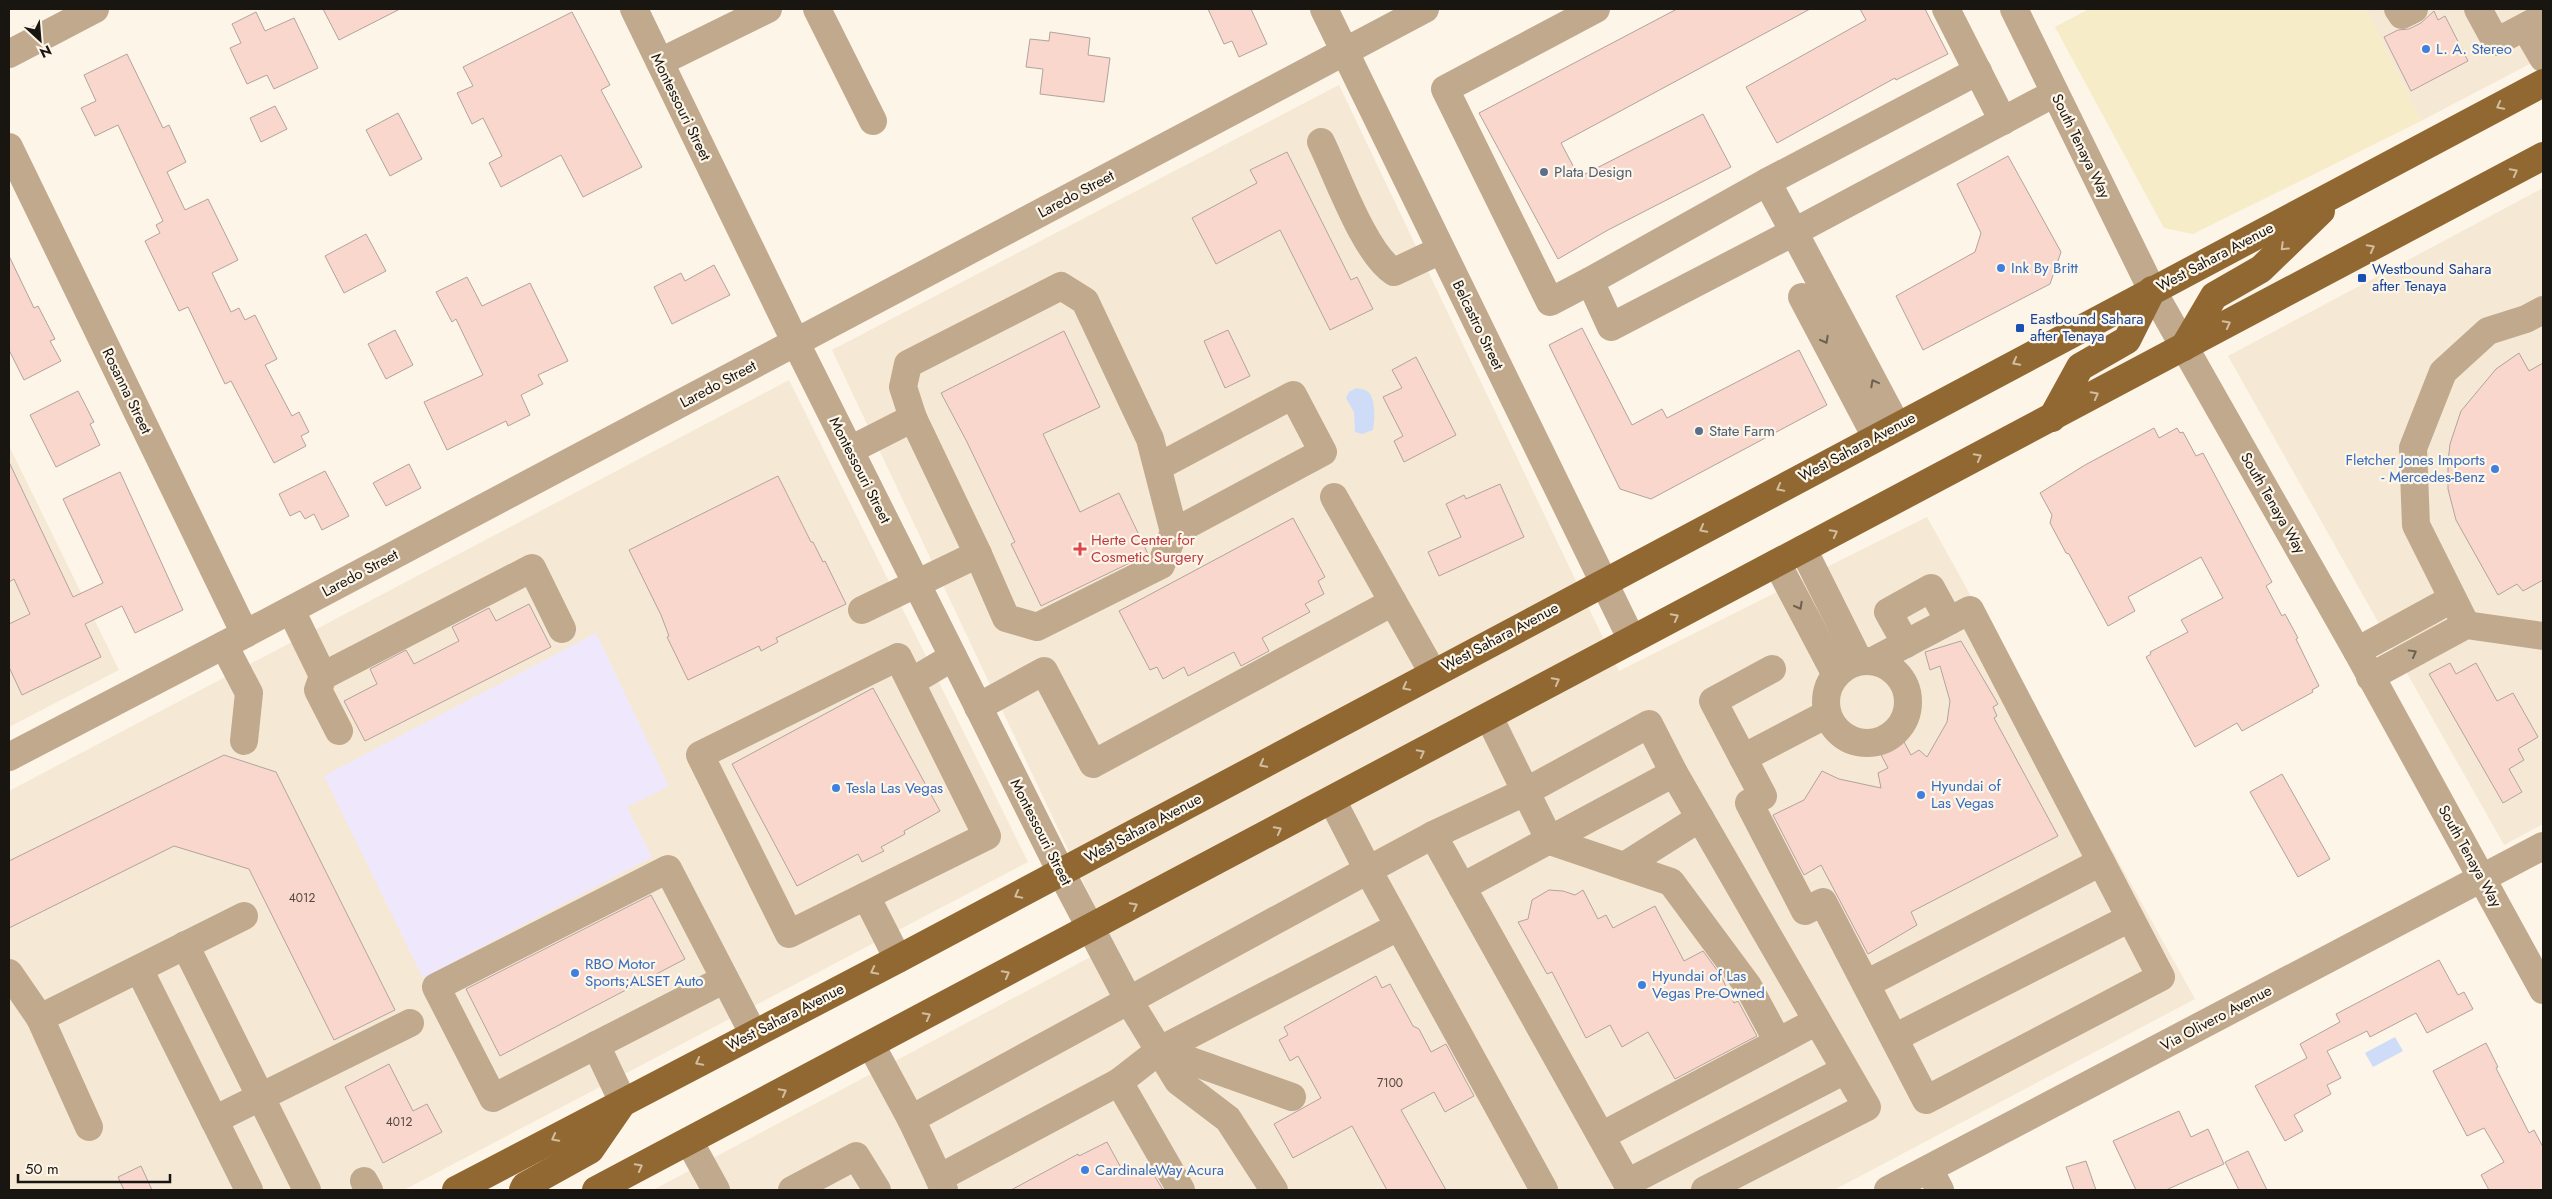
<svg xmlns="http://www.w3.org/2000/svg" width="2552" height="1199" viewBox="0 0 2552 1199" font-family="Jost,sans-serif">
	<style>
		.built { fill: #f5e9d5 }
		.industrial { fill: #efe8fd }
		.sand { fill: #f6ecc7 }
		.water { fill: #cedcf8 }
		.building { fill: #f9d7cc; stroke: #b2a39e }
		.lines { fill: none; stroke-linecap: round; stroke-linejoin: round }
		.minor { stroke: #c0a98d; stroke-width: 28 }
		.major { stroke: #916832; stroke-width: 28 }
		.oneway { stroke: #d2bd9f }
		.oneway2 { stroke: #6c6050 }
		.shop-dot { fill: #3f7fe0; stroke: #fdf5e7; stroke-width: 2 }
		.service-dot { fill: #5c6f8a; stroke: #fdf5e7; stroke-width: 2 }
		.transit-dot { fill: #1a4fb4; stroke: #fdf5e7; stroke-width: 2 }
		.health-dot { fill: #e0444e; stroke: #fdf5e7; stroke-width: 2 }
		.labels { text-anchor: middle; dominant-baseline: central; stroke-width: 4.5; stroke-linejoin: round; paint-order: stroke }
		.number-label { font-size: 12px; fill: #514640 }
		.shop-label { font-size: 15px; fill: #366cbe; stroke: #fdf5e7; text-anchor: start }
		.street-label { font-size: 15px; fill: #191612; stroke: #fdf5e7 }
		.service-label { font-size: 15px; fill: #4e5e75; stroke: #fdf5e7; text-anchor: start }
		.transit-label { font-size: 15px; fill: #164399; stroke: #fdf5e7; text-anchor: start }
		.health-label { font-size: 15px; fill: #be3a42; stroke: #fdf5e7; text-anchor: start }
	</style>
	<rect width="100%" height="100%" fill="#fdf5e7"/>
	<g class="built">
		<path d="M2366,9h177v48l-122,64z"/>
		<path d="M1339,85l280,586 308,-154 268,482 -361,191h-1181l460,-245 -281,-595z"/>
		<path d="M2543,188v636l-39,21 -276,-489z"/>
		<path d="M789,380l239,482 -624,328h-395v-399z"/>
		<path d="M9,446l110,224 -110,57z"/>
	</g>
	<path class="industrial" d="M596,633l73,153 -42,21 25,50 -229,121 -99,-202z"/>
	<path class="sand" d="M2089,9h277l55,112 -228,113 -29,-6 -109,-201z"/>
	<g class="water">
		<path d="M1356,388c3,1 8,1 11,3 9,5 8,30 6,39l-11,4 -7,-2 -1,-20 -8,-14 3,-6z"/>
		<path d="M2395,1037l8,14 -30,16 -8,-14z"/>
	</g>
	<g class="building">
		<path d="M323,9h77l-61,31z"/>
		<path d="M1208,9h43l16,35 -28,13 -7,-16 -8,3z"/>
		<path d="M1677,9h133l-249,134 18,34 124,-63 28,53 -123,63 -50,29 -79,-146z"/>
		<path d="M1860,9h65l23,45 -52,26 -1,-2 -118,65 -31,-56 120,-67z"/>
		<path d="M2434,11l4,9 7,-4 23,45 -57,30 -27,-54 14,-7 11,-1 12,-6z"/>
		<path d="M256,12l9,19 29,-13 24,50 -44,21 -7,-14 -20,9 -17,-36 11,-5 -9,-19z"/>
		<path d="M572,12l38,73 -9,5 41,77 -59,30 -22,-42 -60,32 -12,-24 13,-7 -19,-38 -11,6 -15,-31 16,-7 -10,-19z"/>
		<path d="M1050,32l40,6 -2,17 22,3 -6,44 -64,-8 3,-25 -17,-2 4,-28 19,2z"/>
		<path d="M127,54l36,74 6,-3 17,37 -19,10 18,38 23,-11 30,61 -26,13 19,39 8,-4 6,12 10,-5 22,44 -12,6 27,51 7,-4 10,20 -8,4 5,10 -32,17 -43,-82 -6,3 -37,-77 -9,4 -34,-70 15,-8 -4,-8 7,-4 -45,-96 -23,11 -14,-28 15,-7 -12,-26z"/>
		<path d="M275,106l12,23 -26,13 -11,-24z"/>
		<path d="M398,113l24,46 -32,17 -24,-46z"/>
		<path d="M1287,152l64,128 6,-3 16,32 -43,21 -50,-100 -64,34 -24,-46 65,-35 -7,-13z"/>
		<path d="M2008,156l53,96 -11,32 -127,66 -27,-54 79,-44 6,-19 -24,-49z"/>
		<path d="M366,234l20,37 -42,22 -19,-37z"/>
		<path d="M9,256l25,52 4,-2 17,33 -5,2 11,20 -37,19 -15,-30z"/>
		<path d="M714,265l16,30 -58,29 -18,-37 27,-14 4,8z"/>
		<path d="M467,277l15,29 48,-23 38,78 -30,14 5,9 -22,11 9,20 -22,11 -2,-5 -59,29 -23,-48 59,-27 -27,-56 -4,3 -16,-30z"/>
		<path d="M1582,328l50,97 30,-16 5,9 132,-68 28,55 -176,94 -31,-10 -71,-144z"/>
		<path d="M395,330l18,35 -27,14 -18,-35z"/>
		<path d="M1228,330l22,46 -25,12 -21,-47z"/>
		<path d="M1064,331l36,76 -57,27 37,78 39,-19 29,61 -107,52 -30,-62 4,-2 -48,-100 -26,-49z"/>
		<path d="M2519,353l10,18 14,-8v217l-20,11 -6,-7 -19,11 -42,-75 -8,-31v-27l2,-18 11,-33 35,-42z"/>
		<path d="M1416,357l40,78 -52,27 -10,-21 9,-5 -20,-39 19,-9 -10,-18z"/>
		<path d="M78,391l16,31 -4,2 10,21 -44,22 -26,-52z"/>
		<path d="M2154,428l5,10 18,-10 3,5 3,-1 13,24 7,-3 69,129 -6,4 16,30 3,-2 13,24 -2,1 23,47 -7,4 1,2 -71,39 -5,-8 -42,24 -49,-90 5,-3 -1,-2 38,-20 -7,-12 42,-22 -22,-41 -73,40 7,14 -27,15 -39,-72 -3,-1 -16,-30 2,-8 -12,-22 45,-28z"/>
		<path d="M9,462l64,135 30,-14 -40,-84 57,-27 63,138 -48,23 -13,-27 -37,18 16,33 -79,38 -13,-28v-43l21,-10 -16,-35 -5,3z"/>
		<path d="M409,464l12,24 -35,18 -13,-23z"/>
		<path d="M325,471l24,45 -27,14 -8,-16 -9,5 -5,-8 -10,5 -11,-22z"/>
		<path d="M778,476l33,66h2l10,20 2,-1 21,43 -70,34 2,4 -17,9 -2,-5 -71,34 -21,-43 2,-1 -8,-21 -32,-65z"/>
		<path d="M1500,484l24,53 -85,39 -11,-24 33,-15 -15,-33 18,-9 2,4z"/>
		<path d="M1293,518l32,59 -7,4 6,13 -19,10 5,8 -48,26 7,13 -28,15 -7,-14 -46,24 -4,-9 -21,12 -6,-12 -7,3 -31,-59z"/>
		<path d="M529,604l22,43 -186,94 -21,-40 33,-17 -7,-15 36,-19 8,14 45,-23 -7,-14 37,-19 7,13z"/>
		<path d="M1961,641l37,63 -5,3 4,9 -3,2 64,118 -147,76 6,13 -49,29 -47,-89 -17,10 -31,-60 31,-15 18,-29 17,8 42,9 -3,-15 10,-5 -10,-19 24,-11 9,17 8,-5 8,7 20,-35 3,-21 -10,-35 -10,4 -5,-18z"/>
		<path d="M2450,663l6,11 20,-11 21,38 16,-8 25,44 -20,12 6,11 -15,9 13,23 -19,11 -74,-129z"/>
		<path d="M873,688l67,123 -36,20 1,3 -24,13 3,4 -22,11 -4,-8 -61,32 -65,-122z"/>
		<path d="M224,755l52,17 119,238 -61,30 -85,-171 -75,-23 -165,82v-67z"/>
		<path d="M2282,774l48,85 -32,18 -48,-85z"/>
		<path d="M1549,890l14,1 12,4 8,-5 15,29 8,-4 7,13 42,-22 29,55 19,-10 17,23 14,29 4,-2 19,35 -82,43 -27,-47 -26,15 -12,-22 -24,13 -34,-66 -5,2 -29,-52 10,-3 4,-19z"/>
		<path d="M651,895l34,64 -185,97 -34,-67z"/>
		<path d="M2439,960l19,35 6,-3 9,17 -46,24 -11,-20 -46,24 -3,-6 -40,20 14,27 -14,7 4,9 -37,21 9,16 -18,10 -30,-55 52,-28 -7,-14 40,-22 -4,-8z"/>
		<path d="M1376,976l6,12 8,-4 23,42 6,3 12,23 15,-8 28,52 -29,16 -11,-20 -33,18 45,80h-59l-35,-64 -59,32 -19,-34 47,-26 -23,-42 -8,5 -11,-21 9,-5 -4,-8z"/>
		<path d="M2486,1043l12,24 -2,1 33,65 5,-3 9,17v43h-54l-8,-15 23,-13 -20,-34 -17,8 -34,-65z"/>
		<path d="M389,1064l24,47 14,-7 15,28 -59,31 -38,-76z"/>
		<path d="M2179,1111l12,26 17,-8 16,35 -58,26h-30l-23,-49z"/>
		<path d="M1107,1142l19,35 22,-12 15,25h-152l67,-36 1,2z"/>
		<path d="M2248,1151l19,39h-28l-14,-28z"/>
		<path d="M2086,1161l10,29h-22l-8,-23z"/>
		<path d="M141,1166l11,24h-28l-6,-13z"/>
	</g>
	<g class="lines">
		<g class="minor">
			<path d="M634,9l162,334 265,529 68,129 49,80 50,38 46,71"/>
			<path d="M817,9l56,112"/>
			<path d="M1324,9l308,631"/>
			<path d="M1596,9l-151,80 105,213 40,-21 21,46 183,-95 -27,-50"/>
			<path d="M1946,9l57,112"/>
			<path d="M2014,9l138,281 205,361 186,339"/>
			<path d="M2398,9l4,6 12,-6"/>
			<path d="M2478,9l18,33 47,-25"/>
			<path d="M2525,27l18,31"/>
			<path d="M9,54l86,-45"/>
			<path d="M660,62l108,-53"/>
			<path d="M1321,142c16,33 44,112 73,130l47,-22"/>
			<path d="M9,147l236,487"/>
			<path d="M1590,281l177,-99 211,-111"/>
			<path d="M1802,297l74,140"/>
			<path d="M913,418l-10,-31 5,-23 153,-78 24,15 65,138 24,93 -13,33 -124,62 -31,-9 -28,-64"/>
			<path d="M1897,426l-103,-194 261,-139"/>
			<path d="M850,450l63,-32 65,136 -116,56"/>
			<path d="M1158,467l135,-72 30,57 -149,80"/>
			<path d="M1334,497l99,176"/>
			<path d="M1803,549l56,112"/>
			<path d="M1777,563l59,112"/>
			<path d="M291,610l32,66"/>
			<path d="M2466,625l-50,-100 -3,-77 30,-76 45,-41 38,-12 17,-9"/>
			<path d="M1906,644l-18,-32 43,-24 18,33"/>
			<path d="M224,645l25,48 -5,48"/>
			<path d="M2357,651l95,-52"/>
			<path d="M898,657l89,179 -198,98 -89,-179z"/>
			<circle cx="1867" cy="702" r="41"/>
			<path d="M1772,669l-59,32 30,57 84,-44"/>
			<path d="M2370,677l96,-52 77,11"/>
			<path d="M911,682l42,-25"/>
			<path d="M978,707l66,-36 49,93 300,-162"/>
			<path d="M1489,717l61,124 121,41 77,104 30,56 -177,94"/>
			<path d="M339,731l-21,-41 5,-14 209,-108 30,61"/>
			<path d="M9,757l236,-123 1180,-625"/>
			<path d="M1743,758l20,38 -14,7 56,108 18,-9 103,198 235,-123 -191,-367 -97,51"/>
			<path d="M1332,800l36,70 65,-35"/>
			<path d="M1624,866l76,-48"/>
			<path d="M1462,887l-29,-52 92,-43 124,-68 25,49"/>
			<path d="M866,896l32,63"/>
			<path d="M185,945l122,245"/>
			<path d="M139,969l110,221"/>
			<path d="M9,973l31,45 49,109"/>
			<path d="M725,979l-232,119 -57,-111 232,-118 85,164"/>
			<path d="M1866,984l235,-122"/>
			<path d="M40,1018l204,-102"/>
			<path d="M1894,1038l236,-120"/>
			<path d="M1778,1042l39,-21"/>
			<path d="M596,1045l27,57"/>
			<path d="M871,1045l40,74 457,-249 176,320"/>
			<path d="M1160,1050l132,47"/>
			<path d="M1119,1082l62,108"/>
			<path d="M911,1119l28,59"/>
			<path d="M214,1120l196,-97"/>
			<path d="M689,1141l27,49"/>
			<path d="M1929,1169l11,21"/>
			<path d="M364,1181l5,9"/>
			<path d="M1627,1183l218,-113"/>
			<path d="M792,1190l64,-34 21,34"/>
			<path d="M944,1190l-5,-12 180,-96 41,-32 238,-123"/>
			<path d="M1631,1190l-169,-303 212,-114 193,334 -162,83"/>
			<path d="M1888,1190l655,-344"/>
		</g>
		<g class="major">
			<path d="M2184,347l30,-51 47,-27 60,-58"/>
			<path d="M2052,418l28,-51 47,-27 25,-50"/>
			<path d="M456,1190l442,-231 1645,-876"/>
			<path d="M523,1190l2,-4 65,-36 31,-45"/>
			<path d="M596,1190l1947,-1034"/>
		</g>
	</g>
	<defs><path id="oneway-chevron" d="M-2-3.5L2.5 0L-2 3.5" fill="none" stroke-width="1.6" stroke-linecap="round" stroke-linejoin="round" transform="scale(1.25)"/></defs>
	<g class="oneway">
		<use href="#oneway-chevron" transform="translate(2500 106) rotate(152)"/>
		<use href="#oneway-chevron" transform="translate(2514 172) rotate(-28)"/>
		<use href="#oneway-chevron" transform="translate(2284 247) rotate(136)"/>
		<use href="#oneway-chevron" transform="translate(2371 248) rotate(-28)"/>
		<use href="#oneway-chevron" transform="translate(2227 324) rotate(-28)"/>
		<use href="#oneway-chevron" transform="translate(2016 362) rotate(152)"/>
		<use href="#oneway-chevron" transform="translate(2095 395) rotate(-28)"/>
		<use href="#oneway-chevron" transform="translate(1978 457) rotate(-28)"/>
		<use href="#oneway-chevron" transform="translate(1780 488) rotate(152)"/>
		<use href="#oneway-chevron" transform="translate(1703 529) rotate(152)"/>
		<use href="#oneway-chevron" transform="translate(1834 533) rotate(-28)"/>
		<use href="#oneway-chevron" transform="translate(1675 617) rotate(-28)"/>
		<use href="#oneway-chevron" transform="translate(1556 681) rotate(-28)"/>
		<use href="#oneway-chevron" transform="translate(1406 687) rotate(152)"/>
		<use href="#oneway-chevron" transform="translate(1421 753) rotate(-28)"/>
		<use href="#oneway-chevron" transform="translate(1263 764) rotate(152)"/>
		<use href="#oneway-chevron" transform="translate(1278 830) rotate(-28)"/>
		<use href="#oneway-chevron" transform="translate(1018 895) rotate(152)"/>
		<use href="#oneway-chevron" transform="translate(1134 906) rotate(-28)"/>
		<use href="#oneway-chevron" transform="translate(874 971) rotate(153)"/>
		<use href="#oneway-chevron" transform="translate(1006 974) rotate(-28)"/>
		<use href="#oneway-chevron" transform="translate(927 1016) rotate(-28)"/>
		<use href="#oneway-chevron" transform="translate(699 1062) rotate(152)"/>
		<use href="#oneway-chevron" transform="translate(783 1092) rotate(-28)"/>
		<use href="#oneway-chevron" transform="translate(555 1138) rotate(152)"/>
		<use href="#oneway-chevron" transform="translate(639 1167) rotate(-28)"/>
	</g>
	<g class="oneway2">
		<use href="#oneway-chevron" transform="translate(1825 340) rotate(62)"/>
		<use href="#oneway-chevron" transform="translate(1874 383) rotate(-118)"/>
		<use href="#oneway-chevron" transform="translate(1799 606) rotate(62)"/>
		<use href="#oneway-chevron" transform="translate(2413 653) rotate(-29)"/>
	</g>
	<g class="shop-dot">
		<circle cx="2426" cy="49" r="5"/>
		<circle cx="2001" cy="268" r="5"/>
		<circle cx="2495" cy="469" r="5"/>
		<circle cx="836" cy="788" r="5"/>
		<circle cx="1921" cy="795" r="5"/>
		<circle cx="575" cy="973" r="5"/>
		<circle cx="1642" cy="985" r="5"/>
		<circle cx="1085" cy="1170" r="5"/>
	</g>
	<g class="service-dot">
		<circle cx="1544" cy="172" r="5"/>
		<circle cx="1699" cy="431" r="5"/>
	</g>
	<g class="transit-dot">
		<rect x="2357" y="273" width="10" height="10" rx="2.5"/>
		<rect x="2015" y="323" width="10" height="10" rx="2.5"/>
	</g>
	<path class="health-dot" d="M1077.5 541.5h5v5h5v5h-5v5h-5v-5h-5v-5h5z"/>
	<g class="labels">
		<g class="number-label">
			<text x="302" y="898">4012</text>
			<text x="1390" y="1083">7100</text>
			<text x="399" y="1122">4012</text>
		</g>
		<g class="shop-label">
			<text x="2436" y="49">L. A. Stereo</text>
			<text x="2011" y="268">Ink By Britt</text>
			<text x="2485" y="460" text-anchor="end">Fletcher Jones Imports<tspan x="2485" dy="17">- Mercedes-Benz</tspan></text>
			<text x="1931" y="786">Hyundai of<tspan x="1931" dy="17">Las Vegas</tspan></text>
			<text x="846" y="788">Tesla Las Vegas</text>
			<text x="585" y="964">RBO Motor<tspan x="585" dy="17">Sports;ALSET Auto</tspan></text>
			<text x="1652" y="976">Hyundai of Las<tspan x="1652" dy="17">Vegas Pre-Owned</tspan></text>
			<text x="1095" y="1170">CardinaleWay Acura</text>
		</g>
		<g class="street-label">
			<text transform="translate(681 107) rotate(64)">Montessouri Street</text>
			<text transform="translate(2081 146) rotate(64)">South Tenaya Way</text>
			<text transform="translate(1076 194) rotate(-28)">Laredo Street</text>
			<text transform="translate(2215 257) rotate(-28)">West Sahara Avenue</text>
			<text transform="translate(1478 325) rotate(64)">Belcastro Street</text>
			<text transform="translate(718 384) rotate(-28)">Laredo Street</text>
			<text transform="translate(127 391) rotate(64)">Rosanna Street</text>
			<text transform="translate(1857 447) rotate(-28)">West Sahara Avenue</text>
			<text transform="translate(860 470) rotate(63)">Montessouri Street</text>
			<text transform="translate(2273 503) rotate(60)">South Tenaya Way</text>
			<text transform="translate(360 573) rotate(-28)">Laredo Street</text>
			<text transform="translate(1500 637) rotate(-28)">West Sahara Avenue</text>
			<text transform="translate(1143 828) rotate(-28)">West Sahara Avenue</text>
			<text transform="translate(1041 832) rotate(63)">Montessouri Street</text>
			<text transform="translate(2470 856) rotate(61)">South Tenaya Way</text>
			<text transform="translate(785 1017) rotate(-27)">West Sahara Avenue</text>
			<text transform="translate(2216 1018) rotate(-28)">Via Olivero Avenue</text>
		</g>
		<g class="service-label">
			<text x="1554" y="172">Plata Design</text>
			<text x="1709" y="431">State Farm</text>
		</g>
		<g class="transit-label">
			<text x="2372" y="269">Westbound Sahara<tspan x="2372" dy="17">after Tenaya</tspan></text>
			<text x="2030" y="319">Eastbound Sahara<tspan x="2030" dy="17">after Tenaya</tspan></text>
		</g>
		<g class="health-label">
			<text x="1091" y="540">Herte Center for<tspan x="1091" dy="17">Cosmetic Surgery</tspan></text>
		</g>
	</g>
	<rect width="2552" height="1199" fill="none" stroke="#191612" stroke-width="20"/>
	<g transform="translate(40 40) rotate(154)" stroke="#fdf5e7" stroke-width="4" paint-order="stroke">
	<path d="M0-4L9 19L0 12L-9 19Z" fill="#191612"/>
	<text y="-8" font-size="14" font-weight="bold" text-anchor="middle" fill="#191612">N</text>
	</g>
	<path d="M18 1174v8h152v-8" fill="none" stroke="#191612" stroke-width="2.5"/>
	<text x="25" y="1174" font-size="15" fill="#191612" stroke="#fdf5e7" stroke-width="4" paint-order="stroke">50 m</text>
</svg>
